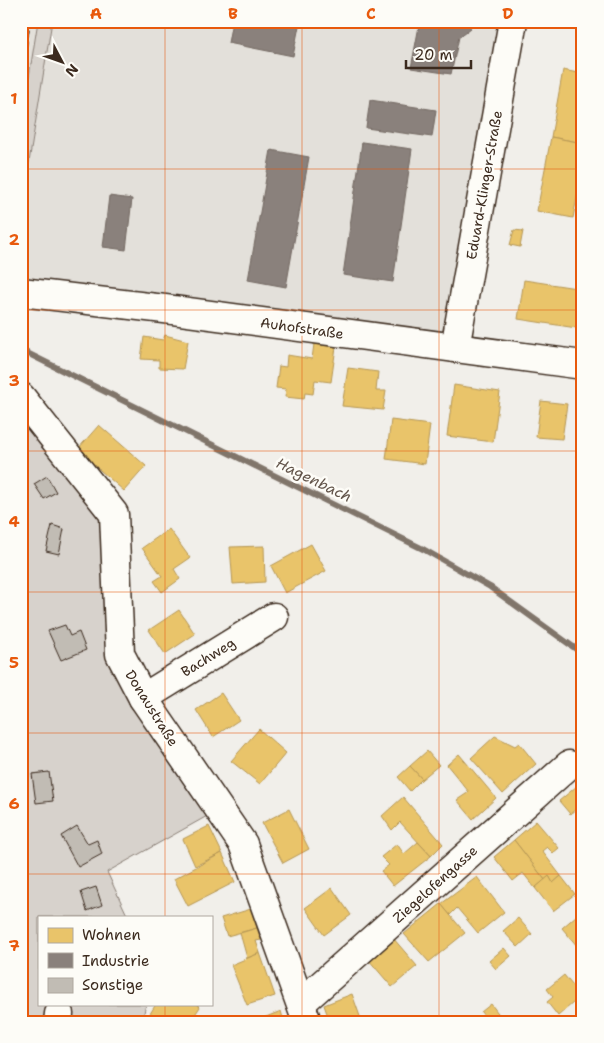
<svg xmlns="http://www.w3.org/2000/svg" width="604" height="1043" viewBox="0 0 604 1043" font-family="'Shantell Sans',sans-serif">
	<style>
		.built { fill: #e3e0da }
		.green { fill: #d7d2cc; stroke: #897e75 }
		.homes { fill: #e9c46a; stroke: #b59653 }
		.industry { fill: #8a817c; stroke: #726760 }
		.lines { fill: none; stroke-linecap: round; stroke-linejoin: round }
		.stream { stroke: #80746b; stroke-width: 6 }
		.building { fill: #c1bcb4; stroke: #3b2a1e }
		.minor-casing { stroke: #3b2a1e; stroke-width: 31 }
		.minor { stroke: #fdfcf7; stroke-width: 28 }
		.rail { stroke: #3b2a1e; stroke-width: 4; stroke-dasharray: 8 4; stroke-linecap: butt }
		.grid { fill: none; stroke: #e8590c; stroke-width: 1; stroke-opacity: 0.55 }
		.labels { text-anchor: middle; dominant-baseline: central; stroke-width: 5; stroke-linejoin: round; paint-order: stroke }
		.street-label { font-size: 14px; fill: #3b2a1e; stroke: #fdfcf7 }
		.water-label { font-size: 15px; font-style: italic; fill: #63554b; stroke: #fdfcf7 }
		.neatline { fill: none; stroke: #e8590c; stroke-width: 2 }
		.grid-label { font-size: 16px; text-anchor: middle; font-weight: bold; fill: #e8590c }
	</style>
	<rect width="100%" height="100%" fill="#f1efea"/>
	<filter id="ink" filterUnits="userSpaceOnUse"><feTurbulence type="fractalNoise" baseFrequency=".02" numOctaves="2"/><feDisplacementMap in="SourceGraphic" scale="10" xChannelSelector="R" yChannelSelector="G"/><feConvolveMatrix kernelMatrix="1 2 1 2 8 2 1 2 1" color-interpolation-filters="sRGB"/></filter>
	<g filter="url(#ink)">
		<g class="built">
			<path d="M21,21h17l-17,105z"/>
			<path d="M52,21h449l-53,310 -372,-47 -55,-2v-71z"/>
		</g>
		<g class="green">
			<path d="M38,21h14l-31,190v-85z"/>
			<path d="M21,407l93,107 6,140 98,156 -111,62 21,45h-89v87h107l-4,18h-121z"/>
		</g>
		<g class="homes">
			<path d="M563,70l20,4v69l-32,-6z"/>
			<path d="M551,137l32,6v24l-10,51 -36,-7z"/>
			<path d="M514,230l9,1 -3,16 -10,-2z"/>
			<path d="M524,280l59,9v40l-65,-10z"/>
			<path d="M165,335l23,6 -5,28 -24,-1v-8l-18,-1 3,-22 19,3z"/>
			<path d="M314,344l22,3 -5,35 -16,-2 -2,14 -8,-1 -1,6 -19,-2 1,-8 -10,-1 3,-22 7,1 1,-12 25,4z"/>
			<path d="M348,368l30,4 -2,19h10l-3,19 -41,-4z"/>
			<path d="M454,385l46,7 -7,50 -46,-6z"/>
			<path d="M541,401l26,3 -5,35 -26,-2z"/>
			<path d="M391,420l39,5 -5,39 -39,-5z"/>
			<path d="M99,425l47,41 -22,25 -47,-41z"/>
			<path d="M583,453v14l-6,-11z"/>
			<path d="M169,529l21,29 -16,11 6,10 -18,13 -8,-11 8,-5 -20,-28z"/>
			<path d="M311,544l15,27 -41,22 -14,-27z"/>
			<path d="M264,546l1,36 -32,2 -3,-37z"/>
			<path d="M179,610l16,24 -30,20 -16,-24z"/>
			<path d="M221,693l18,27 -26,17 -17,-27z"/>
			<path d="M259,729l27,24 -26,31 -29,-23z"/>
			<path d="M495,736l20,10 4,-3 17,21 -33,30 -32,-36z"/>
			<path d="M427,751l12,14 -17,14 -12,-13z"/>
			<path d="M459,754l37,44 -23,21 -16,-19 12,-8 -22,-27z"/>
			<path d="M410,766l12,13 -12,12 -12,-14z"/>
			<path d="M583,781v22l-13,11 -11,-13z"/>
			<path d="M403,797l40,47 -12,12 -31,-34 -8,8 -10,-14z"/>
			<path d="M289,809l20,40 -26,14 -21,-40z"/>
			<path d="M536,821l23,27 -6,5 -6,-6 -5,4 19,25 -8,7 -4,-7 -4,4 -31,-40z"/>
			<path d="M209,826l13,27 -27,13 -12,-27z"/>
			<path d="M514,840l31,40 -10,8 -12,-15 -10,8 -19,-24z"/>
			<path d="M418,842l13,14 -38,30 -12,-15 8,-6 -8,-8 16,-13 7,10z"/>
			<path d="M222,853l13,29 -47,24 -14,-27z"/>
			<path d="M549,876l4,7 8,-7 14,18 -22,17 -18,-23z"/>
			<path d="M477,877l27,35 -26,21 -21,-25 -7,7 -9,-11z"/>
			<path d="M332,888l19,27 -27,20 -19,-27z"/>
			<path d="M441,904l24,29 -36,29 -25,-28z"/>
			<path d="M251,909l6,19 -30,8 -6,-18z"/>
			<path d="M577,915l6,7v31l-21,-25z"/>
			<path d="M518,918l14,16 -14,13 -15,-16z"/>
			<path d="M257,928l4,12 -5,1 4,12 -13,5 -7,-25z"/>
			<path d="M393,938l24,28 -25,21 -24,-28z"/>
			<path d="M504,948l7,8 -15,13 -7,-8z"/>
			<path d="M260,953l15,43 -28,9 -16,-40z"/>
			<path d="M564,975l17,21 -23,20 -11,-14 6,-5 -6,-8z"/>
			<path d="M352,994l10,28h-32l-6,-17z"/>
			<path d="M156,1004h41l3,3 -10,15h-45z"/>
			<path d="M491,1004l13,17 -1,1h-14l-8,-10z"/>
			<path d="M281,1011l3,11h-24l1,-3z"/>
		</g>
		<g class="industry">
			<path d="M213,21h19v3z"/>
			<path d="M232,21h68l-7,35 -65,-13z"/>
			<path d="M420,21h45l6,7 -12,9 -8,37 -40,-6z"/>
			<path d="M370,100l66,10 -4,27 -66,-9z"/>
			<path d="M362,142l50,7 -19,133 -50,-7z"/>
			<path d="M271,150l38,7 -23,130 -38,-7z"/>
			<path d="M109,196l23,3 -6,51 -23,-3z"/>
		</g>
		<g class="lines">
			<path class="stream" d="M21,350l402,199 67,38 93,67"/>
		</g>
		<g class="building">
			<path d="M47,476l9,16 -12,7 -10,-15z"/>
			<path d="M52,525l12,4 -5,25 -13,-3z"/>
			<path d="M65,625l5,11 9,-4 7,18 -25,10 -13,-29z"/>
			<path d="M49,772l4,29 -17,2 -4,-29z"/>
			<path d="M77,826l11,18 9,-4 5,14 -24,13 -17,-31z"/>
			<path d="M96,887l6,18 -15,6 -6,-19z"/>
		</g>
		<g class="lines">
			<defs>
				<g id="minor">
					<path d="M21,292l152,18 410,55"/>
					<path d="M455,348l58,-327"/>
					<path d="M21,397l93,117 6,140 23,44 100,146 64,178"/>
					<path d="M143,698l131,-81"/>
					<path d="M301,1003l268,-238"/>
					<path d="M58,1022l1,-8"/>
				</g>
			</defs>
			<use href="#minor" class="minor-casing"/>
			<use href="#minor" class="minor"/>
			<path class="rail" d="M21,72l8,-51"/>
		</g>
	</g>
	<path class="grid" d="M165,21v896M302,21v1001M439,21v1001M21,169h562M21,310h562M21,451h562M21,592h562M21,733h562M21,874h562M165,1004v18"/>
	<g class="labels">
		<g class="street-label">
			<text transform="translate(484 185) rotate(-80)">Eduard-Klinger-Straße</text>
			<text transform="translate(302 328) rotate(8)">Auhofstraße</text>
			<text transform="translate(208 657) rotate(-32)">Bachweg</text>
			<text transform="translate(152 708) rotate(58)">Donaustraße</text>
			<text transform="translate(435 884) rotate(-42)">Ziegelofengasse</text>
		</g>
		<g class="water-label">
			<text transform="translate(314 480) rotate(26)">Hagenbach</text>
		</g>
	</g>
	<rect width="604" height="1043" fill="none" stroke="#fdfcf7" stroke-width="55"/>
	<rect x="38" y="916" width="175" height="90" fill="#fdfcf7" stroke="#afa8a0"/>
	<rect x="48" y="928" width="25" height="15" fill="#e9c46a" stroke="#afa8a0"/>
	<text x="82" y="940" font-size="15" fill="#3b2a1e">Wohnen</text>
	<rect x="48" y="953" width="25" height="15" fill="#8a817c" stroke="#afa8a0"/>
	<text x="82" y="966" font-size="15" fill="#3b2a1e">Industrie</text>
	<rect x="48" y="978" width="25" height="15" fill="#c1bcb4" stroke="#afa8a0"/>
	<text x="82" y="990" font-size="15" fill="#3b2a1e">Sonstige</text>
	<g transform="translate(62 62) rotate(131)" stroke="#fdfcf7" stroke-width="4" paint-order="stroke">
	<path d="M0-4L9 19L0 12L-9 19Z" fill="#3b2a1e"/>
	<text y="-8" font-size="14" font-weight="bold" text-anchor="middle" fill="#3b2a1e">N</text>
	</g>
	<path d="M406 60v8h65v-8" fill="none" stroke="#3b2a1e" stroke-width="2.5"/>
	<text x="414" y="60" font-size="15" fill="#3b2a1e" stroke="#fdfcf7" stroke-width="4" paint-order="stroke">20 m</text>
	<rect x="28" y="28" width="548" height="988" class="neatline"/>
	<g class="grid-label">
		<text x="96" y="19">A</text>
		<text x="233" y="19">B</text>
		<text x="371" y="19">C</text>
		<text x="508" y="19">D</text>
		<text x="14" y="104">1</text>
		<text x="14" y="245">2</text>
		<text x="14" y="386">3</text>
		<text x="14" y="527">4</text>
		<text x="14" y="668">5</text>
		<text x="14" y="809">6</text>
		<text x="14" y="951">7</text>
	</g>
</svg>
